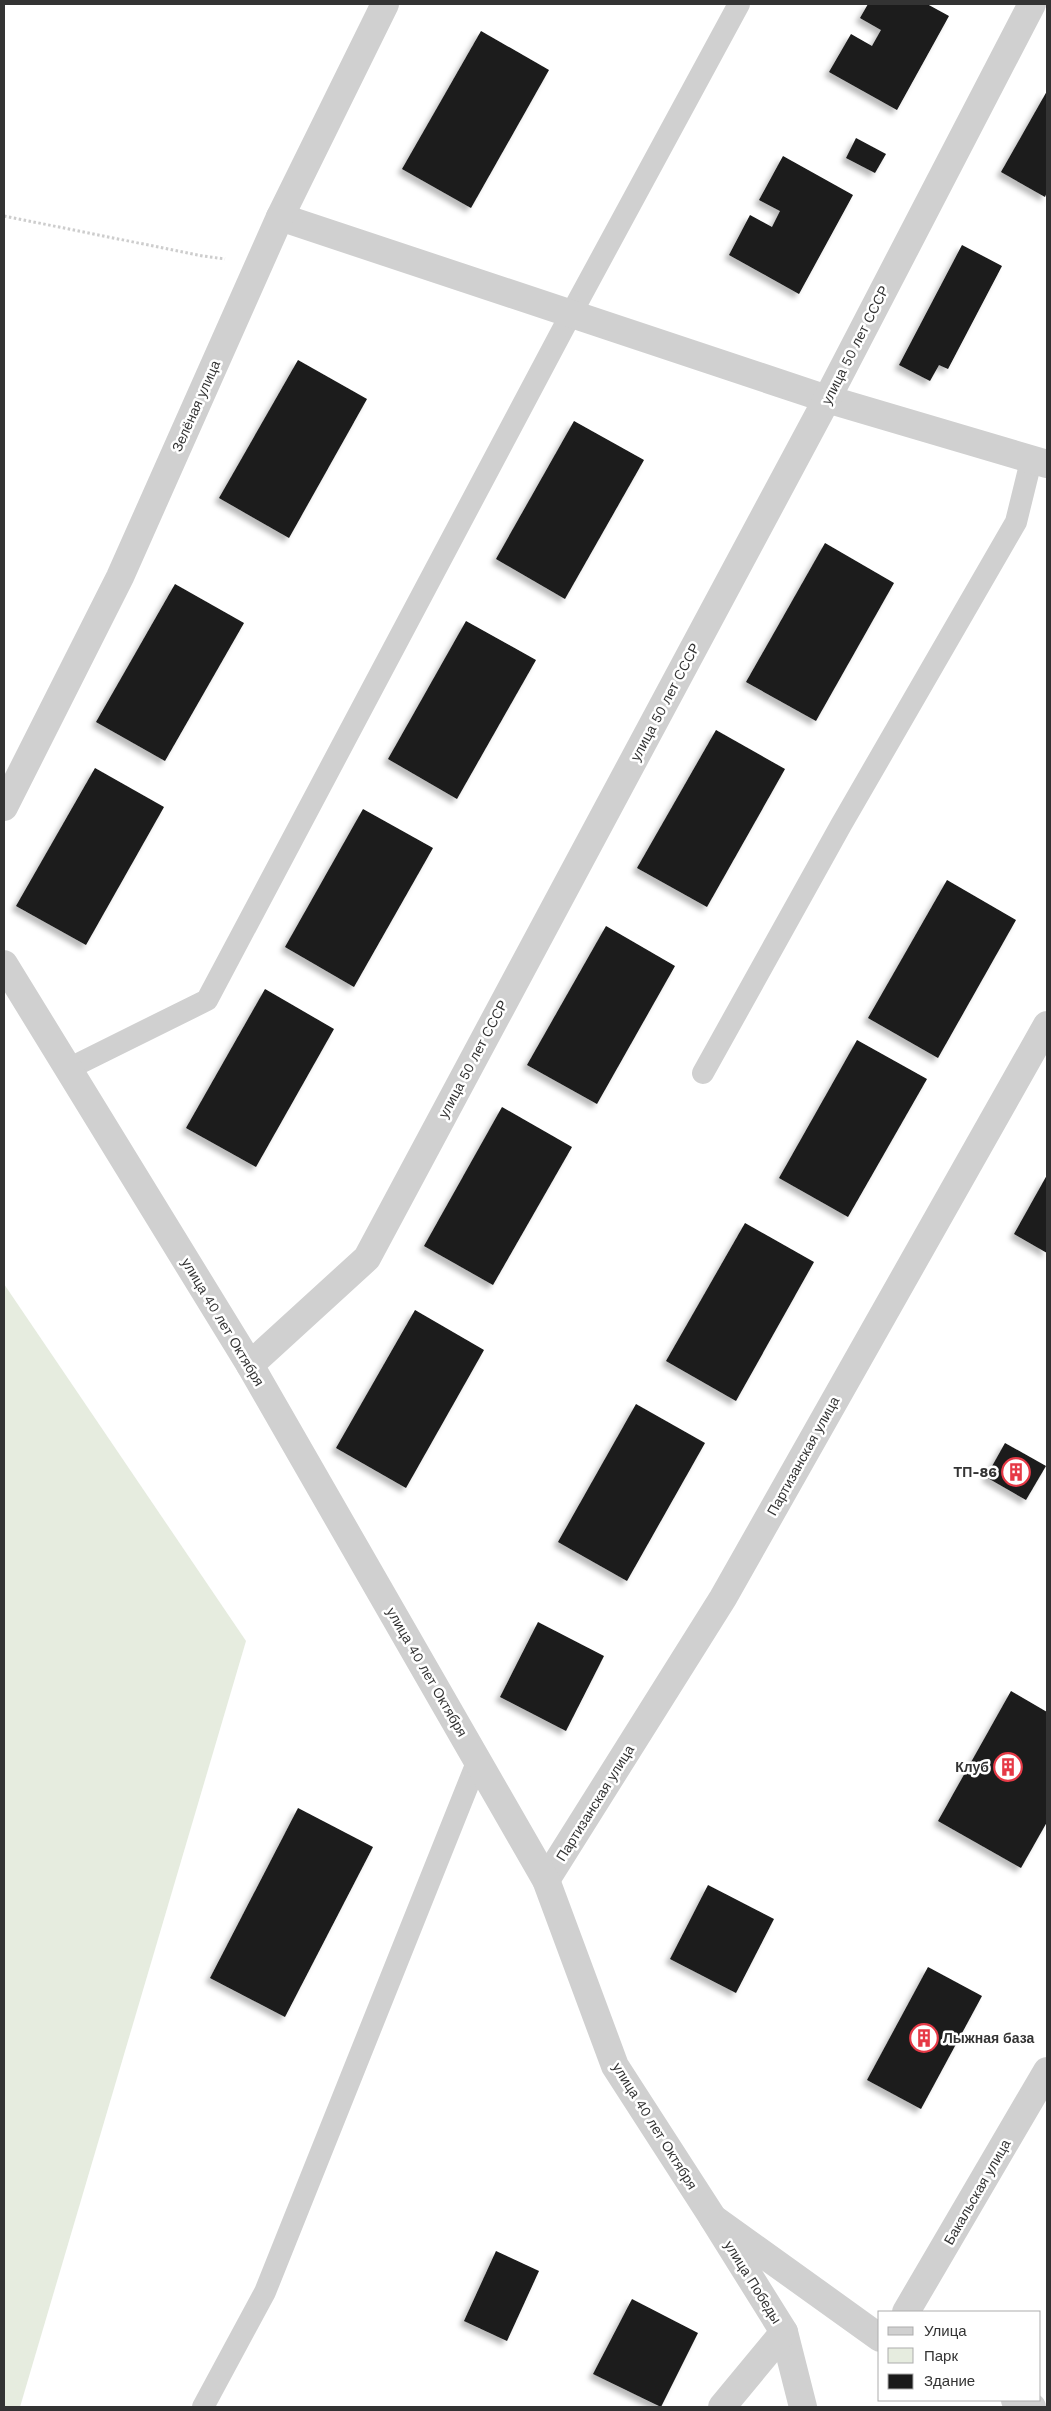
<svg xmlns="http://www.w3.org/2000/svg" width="1051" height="2411" viewBox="0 0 1051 2411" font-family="'Work Sans',sans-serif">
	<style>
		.green { fill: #e6ecdf }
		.building { fill: #1a1a1a; filter: url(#shadow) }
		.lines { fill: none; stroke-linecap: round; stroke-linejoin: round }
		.path { stroke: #cdcdcd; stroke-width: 3; stroke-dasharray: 2.5 2.5; stroke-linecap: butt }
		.service { stroke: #d0d0d0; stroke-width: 22 }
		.minor { stroke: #d0d0d0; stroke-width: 28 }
		.tertiary { stroke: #d0d0d0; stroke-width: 28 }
		.labels { text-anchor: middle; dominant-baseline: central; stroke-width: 5; stroke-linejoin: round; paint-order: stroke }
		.street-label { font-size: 14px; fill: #333; stroke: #fff }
		.poi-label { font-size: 14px; font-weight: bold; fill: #333; stroke: #fff; text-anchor: end }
	</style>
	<defs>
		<filter id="shadow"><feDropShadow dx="-4.5" dy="4.5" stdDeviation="2.5" flood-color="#0004"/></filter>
	</defs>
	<rect width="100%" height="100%" fill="#fff"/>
	<path class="green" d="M4,1284l242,357 -226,766h-16z"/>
	<g class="building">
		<path d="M868,4h59l22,12 -52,94 -68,-38 22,-38 21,12 9,-16 -21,-12z"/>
		<path d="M481,31l68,39 -78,138 -69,-39z"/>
		<path d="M1047,91v101l-2,5 -44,-25z"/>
		<path d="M856,138l30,16 -11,19 -29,-15z"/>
		<path d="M783,156l70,39 -54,99 -70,-39 21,-40 22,12 8,-16 -21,-11z"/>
		<path d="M962,245l40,21 -54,103 -9,-4 -9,16 -31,-16z"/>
		<path d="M298,360l69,39 -78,139 -70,-40z"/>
		<path d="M574,421l70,39 -79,139 -69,-40z"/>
		<path d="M825,543l69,40 -78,138 -70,-39z"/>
		<path d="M175,584l69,39 -79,138 -69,-39z"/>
		<path d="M466,621l70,39 -79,139 -69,-40z"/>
		<path d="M716,730l69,39 -78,138 -70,-39z"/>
		<path d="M95,768l69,39 -78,138 -70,-39z"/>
		<path d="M363,809l70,39 -79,139 -69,-40z"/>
		<path d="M947,880l69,40 -78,138 -70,-40z"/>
		<path d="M606,926l69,40 -78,138 -70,-39z"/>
		<path d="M265,989l69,40 -78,138 -70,-39z"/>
		<path d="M857,1040l70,39 -79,138 -69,-39z"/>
		<path d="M502,1107l70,40 -79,138 -69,-39z"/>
		<path d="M1047,1175v78l-33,-19z"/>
		<path d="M745,1223l69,39 -78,139 -70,-40z"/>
		<path d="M415,1310l69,40 -78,138 -70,-40z"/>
		<path d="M636,1404l69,39 -78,138 -69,-39z"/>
		<path d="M1005,1443l41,23 -20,34 -40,-23z"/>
		<path d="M538,1622l66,34 -38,75 -66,-34z"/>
		<path d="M1011,1691l36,21v110l-26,46 -83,-47z"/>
		<path d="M298,1808l75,39 -88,170 -75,-39z"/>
		<path d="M708,1885l66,34 -38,74 -66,-34z"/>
		<path d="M928,1967l54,29 -61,113 -54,-29z"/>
		<path d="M496,2251l43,20 -32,70 -43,-20z"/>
		<path d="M632,2299l66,34 -37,74 -68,-33z"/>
	</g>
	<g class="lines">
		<path class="path" d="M4,216l199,40 22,3"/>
		<g class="service">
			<path d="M68,1069l139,-69 364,-686 168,-310"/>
			<path d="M703,1073l138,-248 175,-303 15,-61"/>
			<path d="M203,2407l62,-115 213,-532"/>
		</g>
		<g class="minor">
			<path d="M280,217l547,182 220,65"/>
			<path d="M4,807l116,-230 160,-360 105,-213"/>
			<path d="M250,1365l117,-107 460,-859 205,-395"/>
			<path d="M546,1880l177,-282 324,-573"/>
			<path d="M713,2218l71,114 19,75"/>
			<path d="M906,2312l141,-241"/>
			<path d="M722,2407l62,-75"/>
		</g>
		<g class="tertiary">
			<path d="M4,964l246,401 296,515 69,186 98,152 167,120"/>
			<path d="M1015,2400l17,7"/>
		</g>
	</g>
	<defs>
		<symbol id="building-ring" viewBox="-11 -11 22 22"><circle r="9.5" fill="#fff" stroke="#e63946" stroke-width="1.5"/><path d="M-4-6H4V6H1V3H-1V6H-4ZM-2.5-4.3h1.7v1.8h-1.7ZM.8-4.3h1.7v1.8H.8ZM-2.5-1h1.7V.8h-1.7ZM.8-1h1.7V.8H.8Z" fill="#e63946"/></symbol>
	</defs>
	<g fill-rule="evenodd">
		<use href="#building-ring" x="1000" y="1456" width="32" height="32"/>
		<use href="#building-ring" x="992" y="1751" width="32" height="32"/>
		<use href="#building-ring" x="908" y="2022" width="32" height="32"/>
	</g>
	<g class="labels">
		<g class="street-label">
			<text transform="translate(855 345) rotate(-63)">улица 50 лет СССР</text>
			<text transform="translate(196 406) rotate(-66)">Зелёная улица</text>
			<text transform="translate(665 702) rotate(-62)">улица 50 лет СССР</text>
			<text transform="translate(473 1059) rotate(-62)">улица 50 лет СССР</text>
			<text transform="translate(223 1322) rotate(59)">улица 40 лет Октября</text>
			<text transform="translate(803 1456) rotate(-61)">Партизанская улица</text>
			<text transform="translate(427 1672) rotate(60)">улица 40 лет Октября</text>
			<text transform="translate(595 1803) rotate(-58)">Партизанская улица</text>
			<text transform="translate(655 2126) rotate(58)">улица 40 лет Октября</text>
			<text transform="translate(977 2192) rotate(-60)">Бакальская улица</text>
			<text transform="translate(753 2282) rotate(58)">улица Победы</text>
		</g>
		<g class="poi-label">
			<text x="997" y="1472">ТП-86</text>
			<text x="989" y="1767">Клуб</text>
			<text x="943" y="2038" text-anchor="start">Лыжная база</text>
		</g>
	</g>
	<rect width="1051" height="2411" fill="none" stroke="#333333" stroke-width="10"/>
	<rect x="878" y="2311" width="162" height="90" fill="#ffffff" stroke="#adadad"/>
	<rect x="888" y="2327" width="25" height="8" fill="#d0d0d0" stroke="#adadad"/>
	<text x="924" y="2336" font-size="15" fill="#333333">Улица</text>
	<rect x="888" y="2348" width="25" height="15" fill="#e6ecdf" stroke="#adadad"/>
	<text x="924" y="2361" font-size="15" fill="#333333">Парк</text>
	<rect x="888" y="2374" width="25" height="15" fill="#1a1a1a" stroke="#adadad"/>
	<text x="924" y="2386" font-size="15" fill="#333333">Здание</text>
</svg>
